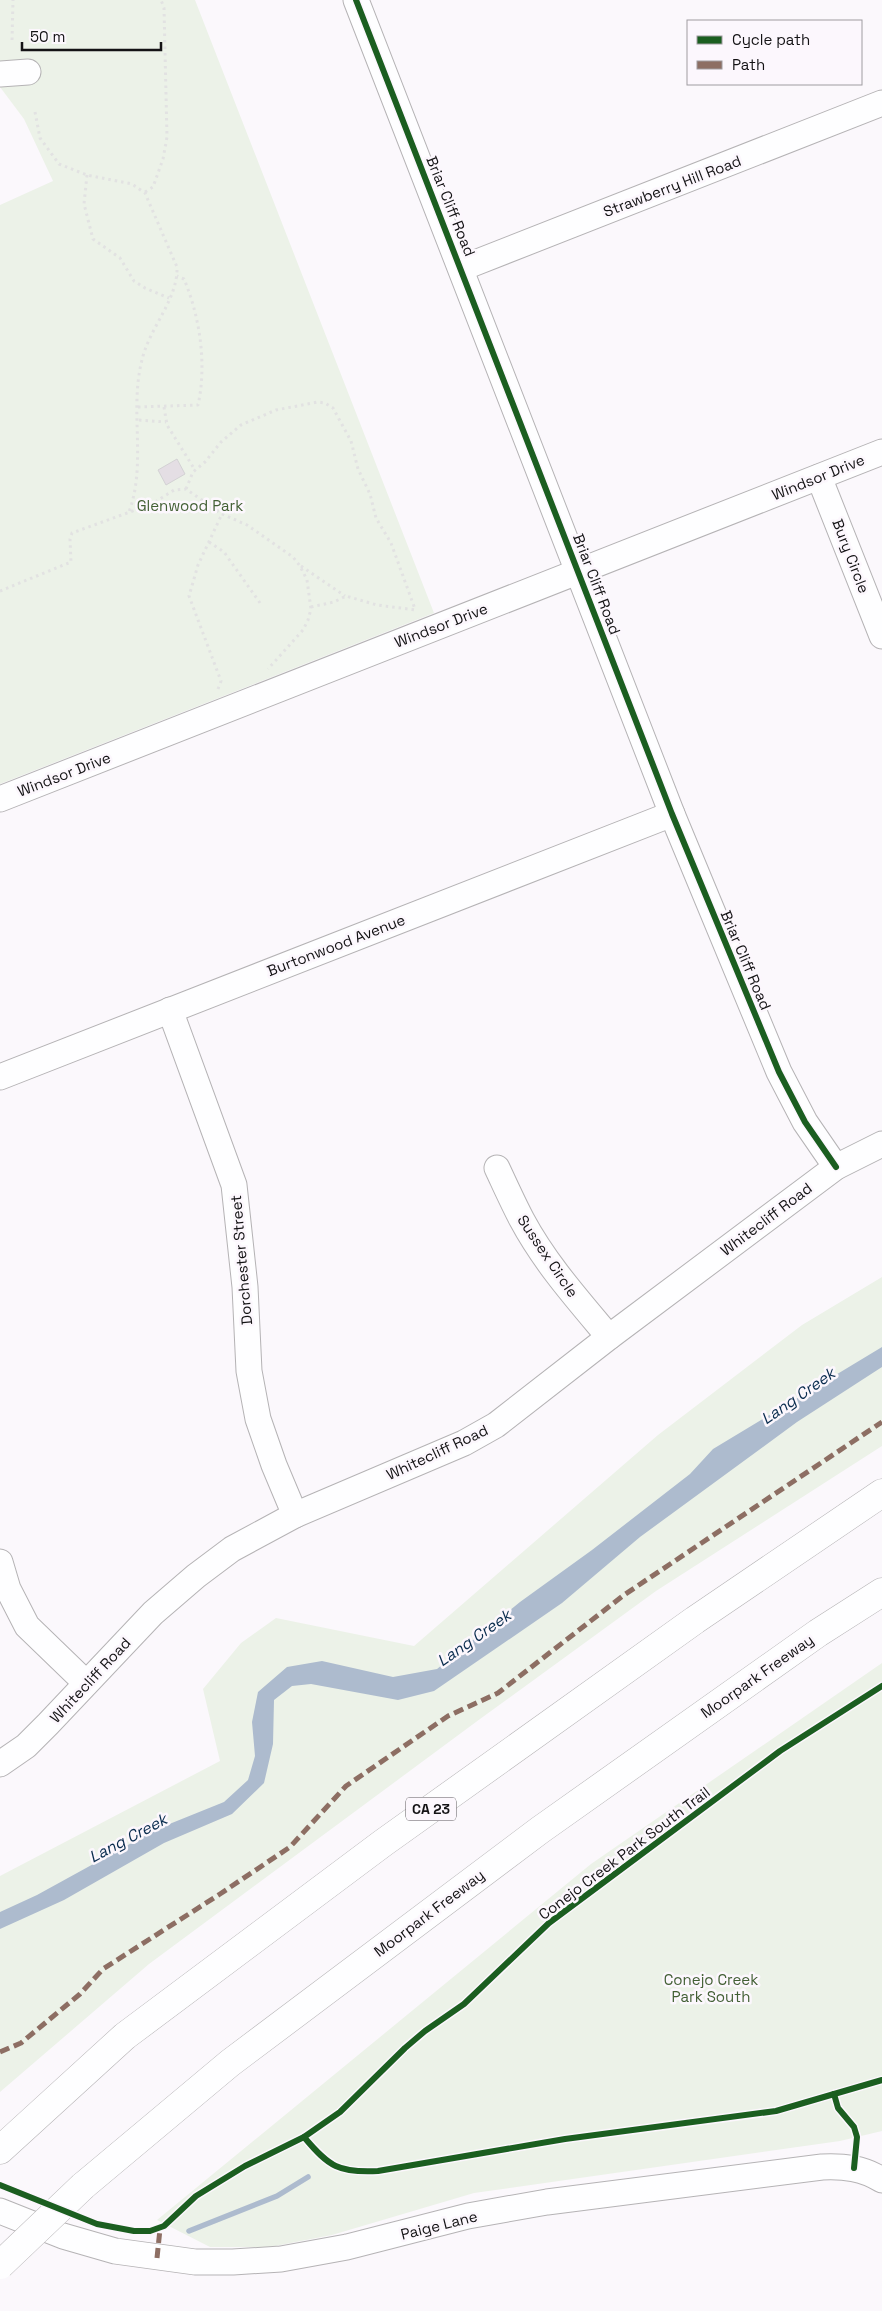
<svg xmlns="http://www.w3.org/2000/svg" width="882" height="2311" viewBox="0 0 882 2311" font-family="'Space Grotesk',sans-serif">
	<style>
		.green { fill: #ecf2e8 }
		.water { fill: #adbbce }
		.lines { fill: none; stroke-linecap: round; stroke-linejoin: round }
		.stream { stroke: #adbbce; stroke-width: 5.5 }
		.building { fill: #e4dee4; stroke: #d3d2d4 }
		.minor-casing { stroke: #b5b3b5; stroke-width: 27 }
		.highway-casing { stroke: #b5b3b5; stroke-width: 29 }
		.path { stroke: #e2e2e2; stroke-width: 3; stroke-dasharray: 2.5 4; stroke-linecap: butt }
		.minor { stroke: #fefeff; stroke-width: 25 }
		.highway { stroke: #fefeff; stroke-width: 28 }
		.highway-bridge-casing { stroke: #b5b3b5; stroke-width: 29; stroke-linecap: butt }
		.highway-bridge { stroke: #fefeff; stroke-width: 28 }
		.quiet { stroke: #8d6e63; stroke-width: 5; stroke-dasharray: 10 5; stroke-linecap: butt }
		.cycleway-casing { stroke: #fcf7fd; stroke-width: 9 }
		.cycleway { stroke: #1b5e20; stroke-width: 6 }
		.labels { text-anchor: middle; dominant-baseline: central; stroke-width: 5; stroke-linejoin: round; paint-order: stroke }
		.shield { fill: #fcf7fd; stroke: #5a575b; stroke-width: 1 }
		.shield-label { font-size: 14px; font-weight: bold; fill: #141315 }
		.street-label { font-size: 15px; fill: #141315; stroke: #fcf7fd }
		.park-label { font-size: 15px; fill: #436035; stroke: #fcf7fd }
		.water-label { font-size: 16px; font-style: italic; fill: #082b4d; stroke: #fcf7fd }
	</style>
	<rect width="100%" height="100%" fill="#fbf8fc"/>
	<g class="green">
		<path d="M0,0h195l239,613 -434,171v-579l53,-24 -29,-62 -24,-32z"/>
		<path d="M882,1277v169l-226,145 -176,128 -331,245 -149,128v-216l220,-115 -17,-72 38,-46 35,-25 138,28 244,-211 144,-110z"/>
		<path d="M882,1663v468l-42,10 -366,52 -142,42 -62,12h-60l-53,-27 434,-356z"/>
	</g>
	<path class="water" d="M882,1347v20l-85,55 -157,115 -78,66 -128,88 -36,9 -87,-16 -19,2 -18,14 -1,44 -9,39 -32,31 -68,29 -100,57 -64,29v-17l37,-17 120,-66 67,-27 24,-22 7,-24 -3,-34 6,-30 29,-25 35,-6 71,16 44,-8 83,-67 72,-52 98,-76 23,-25z"/>
	<g class="lines">
		<path class="stream" d="M189,2231l88,-35 31,-19"/>
	</g>
	<path class="building" d="M177,459l8,15 -19,11 -8,-15z"/>
	<g class="lines">
		<defs>
			<g id="minor">
				<path d="M356,0l316,814 107,258 26,50 31,45"/>
				<path d="M0,74l28,-2"/>
				<path d="M462,268l420,-165"/>
				<path d="M819,477l63,159"/>
				<path d="M0,799l882,-347"/>
				<path d="M170,1010l64,175 11,102 4,84 9,48 16,46 21,50"/>
				<path d="M0,1077l672,-263"/>
				<path d="M497,1168c8,17 16,35 25,52 23,43 56,80 87,117"/>
				<path d="M0,1562l8,27 19,37 59,57"/>
				<path d="M0,1764l26,-18 22,-22 105,-111 43,-37 36,-27 63,-34 169,-72 32,-18 113,-88 227,-170 46,-23"/>
				<path d="M0,2211l63,25 52,15 80,11h38l48,-3 66,-12 121,-31 79,-14 275,-35c22,-1 41,1 60,13"/>
			</g>
			<g id="highway">
				<path d="M0,2150l125,-114 258,-193 312,-223 187,-127"/>
				<path d="M83,2186l147,-123 310,-233 278,-197 64,-41"/>
			</g>
		</defs>
		<use href="#minor" class="minor-casing"/>
		<use href="#highway" class="highway-casing"/>
		<g class="path">
			<path d="M12,40l1,-40"/>
			<path d="M35,112l5,26 19,26 28,11 45,9 13,9 32,74c1,33 -28,61 -35,93 -13,50 5,103 -13,152"/>
			<path d="M87,175l-3,29 9,35 27,19 14,23 11,7 24,10"/>
			<path d="M145,192l8,-5 10,-28 4,-22 -3,-129 -3,-8"/>
			<path d="M138,407l60,-2c9,-40 2,-88 -14,-126l-7,-3"/>
			<path d="M164,407l3,18 28,45"/>
			<path d="M139,420l27,2"/>
			<path d="M186,489l7,-17 12,-10 16,-20 20,-17 35,-15 42,-8 7,1 8,5 18,33 7,28 12,25 6,24 15,25 24,66"/>
			<path d="M209,542l15,10 36,51"/>
			<path d="M301,566l44,30"/>
			<path d="M0,591l71,-29 -1,-23 2,-6 80,-29 22,-14 12,-1 36,25 25,11 46,32 7,9 7,14 4,29 -3,11 -5,10 -35,39"/>
			<path d="M311,607l23,-5 12,-6 31,9 39,5"/>
			<path d="M218,689l3,-8 -32,-85 9,-31 24,-51"/>
		</g>
		<use href="#minor" class="minor"/>
		<use href="#highway" class="highway"/>
		<defs>
			<path id="highway-bridge" d="M0,2265l83,-79"/>
		</defs>
		<use href="#highway-bridge" class="highway-bridge-casing"/>
		<use href="#highway-bridge" class="highway-bridge"/>
		<g class="quiet">
			<path d="M0,2052l21,-9 59,-49 23,-25 117,-75 70,-47 56,-61 102,-70 50,-23 126,-98 258,-173"/>
			<path d="M157,2258l3,-29"/>
		</g>
		<defs>
			<g id="cycleway">
				<path d="M356,0l316,814 107,258 26,50 31,45"/>
				<path d="M834,2094l4,14 16,19 3,10 -3,31"/>
				<path d="M304,2137c25,30 35,36 74,34l187,-32 211,-28 106,-31"/>
				<path d="M0,2185l97,39 37,7h16l14,-5 32,-30 49,-30 59,-29 36,-25 65,-64 20,-17 39,-27 85,-81 231,-172 102,-65"/>
			</g>
		</defs>
		<use href="#cycleway" class="cycleway-casing"/>
		<use href="#cycleway" class="cycleway"/>
	</g>
	<g class="labels">
		<rect class="shield" x="406" y="1797.5" width="50" height="23" rx="4"/>
		<g class="shield-label">
			<text x="431" y="1809">CA 23</text>
		</g>
		<g class="street-label">
			<text transform="translate(672 186) rotate(-21)">Strawberry Hill Road</text>
			<text transform="translate(451 206) rotate(68)">Briar Cliff Road</text>
			<text transform="translate(818 477) rotate(-22)">Windsor Drive</text>
			<text transform="translate(851 556) rotate(69)">Bury Circle</text>
			<text transform="translate(597 584) rotate(69)">Briar Cliff Road</text>
			<text transform="translate(441 625) rotate(-21)">Windsor Drive</text>
			<text transform="translate(64 774) rotate(-21)">Windsor Drive</text>
			<text transform="translate(336 945) rotate(-21)">Burtonwood Avenue</text>
			<text transform="translate(746 960) rotate(67)">Briar Cliff Road</text>
			<text transform="translate(766 1219) rotate(-37)">Whitecliff Road</text>
			<text transform="translate(548 1256) rotate(56)">Sussex Circle</text>
			<text transform="translate(241 1260) rotate(-95)">Dorchester Street</text>
			<text transform="translate(437 1452) rotate(-25)">Whitecliff Road</text>
			<text transform="translate(757 1676) rotate(-35)">Moorpark Freeway</text>
			<text transform="translate(90 1680) rotate(-47)">Whitecliff Road</text>
			<text transform="translate(624 1853) rotate(-37)">Conejo Creek Park South Trail</text>
			<text transform="translate(429 1913) rotate(-37)">Moorpark Freeway</text>
			<text transform="translate(439 2225) rotate(-14)">Paige Lane</text>
		</g>
		<g class="park-label">
			<text x="190" y="505">Glenwood Park</text>
			<text x="711" y="1979">Conejo Creek<tspan x="711" dy="17">Park South</tspan></text>
		</g>
		<g class="water-label">
			<text transform="translate(798 1396) rotate(-35)">Lang Creek</text>
			<text transform="translate(474 1638) rotate(-35)">Lang Creek</text>
			<text transform="translate(128 1838) rotate(-28)">Lang Creek</text>
		</g>
	</g>
	<rect x="687" y="20" width="175" height="65" fill="#fcf7fd" stroke="#9f9ca0"/>
	<rect x="697" y="36" width="25" height="8" fill="#1b5e20" stroke="#9f9ca0"/>
	<text x="732" y="45" font-size="15" fill="#141315">Cycle path</text>
	<rect x="697" y="61" width="25" height="8" fill="#8d6e63" stroke="#9f9ca0"/>
	<text x="732" y="70" font-size="15" fill="#141315">Path</text>
	<path d="M22 42v8h139v-8" fill="none" stroke="#141315" stroke-width="2.5"/>
	<text x="30" y="42" font-size="15" fill="#141315" stroke="#fcf7fd" stroke-width="4" paint-order="stroke">50 m</text>
</svg>
